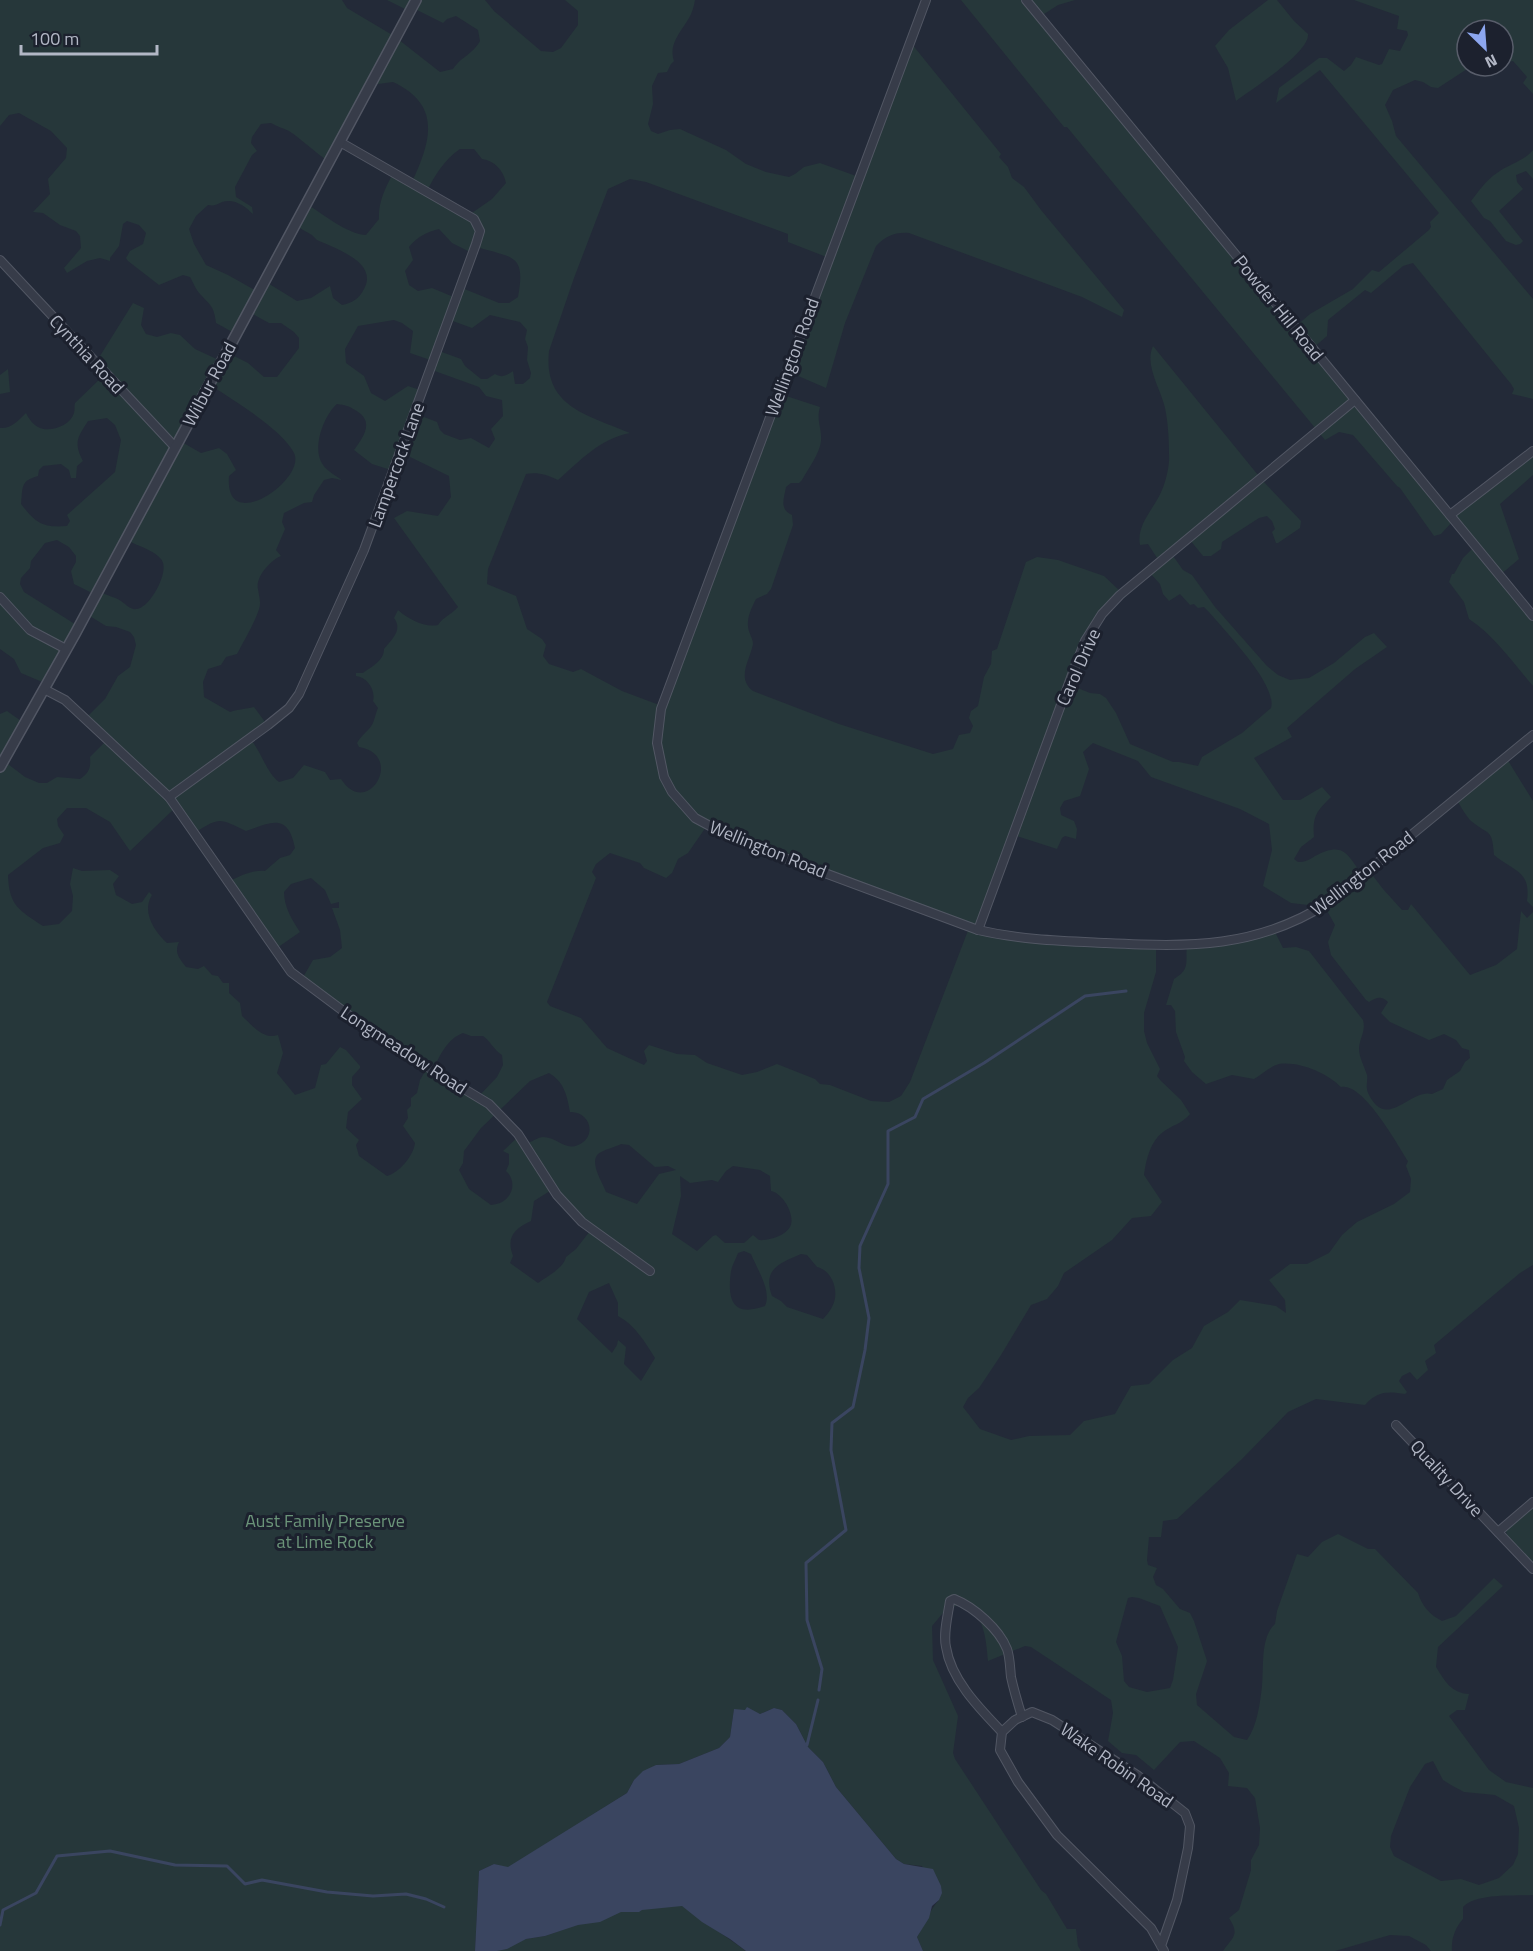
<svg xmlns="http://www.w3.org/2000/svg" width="1533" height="1951" viewBox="0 0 1533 1951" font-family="'Titillium Web',sans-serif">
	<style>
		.green { fill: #26373a; fill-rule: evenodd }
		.water { fill: #3a4560 }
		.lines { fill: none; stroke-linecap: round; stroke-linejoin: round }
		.stream { stroke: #3a4560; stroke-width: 3 }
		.minor-casing { stroke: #525764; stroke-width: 10 }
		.tertiary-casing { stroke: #525764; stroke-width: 12 }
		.minor { stroke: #373c49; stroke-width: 8 }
		.tertiary { stroke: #373c49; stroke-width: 9 }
		.labels { text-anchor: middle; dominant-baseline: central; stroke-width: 6; stroke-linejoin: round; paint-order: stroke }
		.street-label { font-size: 18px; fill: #b2b7c5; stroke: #1c212e }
		.park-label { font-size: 18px; fill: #6b9479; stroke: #1c212e }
	</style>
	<rect width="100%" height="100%" fill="#232a38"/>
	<g class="green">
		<path d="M0,0h342l5,8 47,28 46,36 13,-3c10,-14 18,-13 27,-28l-2,-11 -22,-14 -9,3 -4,4 -32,-16 -6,2 -18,-9h98l9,11 47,40 12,1 8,-4 17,-23v-14l-13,-11h130c-1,6 -3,13 -6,18 -8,14 -21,26 -15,43l-3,3 -4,8 -9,1 -6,13 1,18 -5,20 3,7 7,3 12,-4 10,-1 46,21 20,14 20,8 23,5 6,-3 9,-7 16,-4 39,14 52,-134 90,111 -2,3 9,10 4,11 12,9 17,23 83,100 -2,7 -40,-20 -173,-64c-14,-1 -23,3 -33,13l-31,77 -19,65 -37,-16 40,-114 -41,-16v-8l-142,-52 -16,-3 -22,10 -34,89 -25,73c-6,56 39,64 81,82 -31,6 -50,28 -72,47 -11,-5 -20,-8 -32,-6l-38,95 -1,15 29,12 11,33 15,10 4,6 -3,11 6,8 24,8 8,-3 41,22 40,15 118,-312 40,13c-4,14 2,20 1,34 -1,12 -13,28 -19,39l-3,3h-8l-5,4c-2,12 -7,22 6,28l1,10 -22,64 -4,5 -11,5c-4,8 -9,18 -8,27 0,6 5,12 5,18 -3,16 -17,34 0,47l86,33 94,30 20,-5 6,-14 11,-2 3,-7 -4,-8 2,-7 7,-5 6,-29 7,-13 1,-13 5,-2 29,-87 11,-5 21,3 46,16 16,15 -34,50 -16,44 20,8 10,1 6,4 10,15 14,31 43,18h6l19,4 4,-9 40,-24 29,-25c7,-23 -47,-78 -62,-96l-5,-5 -6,1 -4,-4 -4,1 -10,-11 -11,7 -6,-7 -3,-10 -11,-12 10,-11 -11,-17 -8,1c-4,-21 15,-37 22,-55 4,-9 8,-26 7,-36 0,-15 -1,-32 -4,-46 -4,-19 -21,-43 -12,-62l109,134 39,41 -1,7 -22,15h-2l-4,-11 3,-3 -3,-8 -5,-5 -8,2 -37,24 -1,7 -10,7h-8l-13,-16 -19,13 12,17 9,5 23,32 52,59 11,9 12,5 19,-2 25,-15 31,-26 9,-4 13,14 -32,22 -68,59 5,9 -38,21 29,42h17l22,-13 9,10c-14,14 -19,19 -17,40l-13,10 -7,12 4,3c7,0 11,-2 17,-6 29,-15 32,-2 48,20l7,-4 13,17 19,21h6l3,-6 59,71 26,-10 21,-16 4,-38 6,7 6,-6v353l-13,8 -86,72 2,8 -11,8 3,9 -11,10 -7,-8 -8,4 -3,5 8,11 -2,2c-17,-3 -28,-3 -40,11l-49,-6 -28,13 -46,47 -65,60 -14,2 -2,16h-12l-2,23 1,5 9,3 -4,9 3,8 7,4 17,20 10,4 4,8 13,40 -11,33 1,11 37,32 13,3c10,-14 13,-36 15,-54 2,-18 -2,-49 13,-62l2,-13 20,-57 11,3 14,-15 16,-8 30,15h7l43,44c4,13 12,22 24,28l14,-5 38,-38 9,8 -65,61 -2,20c9,14 15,26 33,27l-4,16h-8l-8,6 40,54 17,12 27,6v107c-19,1 -57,-2 -70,12v12c-8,9 -12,20 -11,32h-21l-5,-6 -17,-9 -19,-1 -55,16h-112c10,-14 17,-16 6,-33l10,-8 12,-40v-10l8,-15 1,-17 -5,-30 -8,-10 -19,-2 1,-13 -9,-15 -26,-17 -14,1 -26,28 -18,-15 -14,-2 -14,-12 5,-28 -2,-13 -80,-53 -6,-1 -37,15c-2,-21 -3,-42 -21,-56l-19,2 -16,19 1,34 25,56 -5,37 2,6 86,131 5,4 21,35h9l2,17 3,5h-158l-6,-14c7,-11 14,-29 22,-37l-17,-34 -18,-2 -8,-5 -60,-72 -13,-25 -15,-15 -12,-23 -14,-14 -8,-2 -14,6 -15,-4h-11l-4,27 -11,11 -40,16 -23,1 -22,15 -7,13 -119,75 -14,-4 -15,7 -4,80h-475v-1237l7,-3 17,12 -20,38 21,16 14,6h8l10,-6 23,2c9,-6 11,-11 10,-22l19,-19 -22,-21 18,-18 13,-23 12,-9 6,-22 -2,-8 -4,-5 -14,-5 -10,-1 -18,-11 8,-20 -22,-11 -3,-13 5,-9v-6l-7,-9 -12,-7 -12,3 -14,18 -1,7 -9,10 -1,6 4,8 54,34 -31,58 -26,-11 -7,-14 -14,-10v-221c11,1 18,-7 26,-15 3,6 7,12 14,15 11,4 30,-2 34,-15 1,-3 0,-6 1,-10l28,-27 -8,-12 38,-61 11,5 -3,17 5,9 11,3 14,-4 9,2 15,14 26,12 9,-7 18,9 16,14h13l22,-29v-10l-5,-6 -13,-9h-12l-20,-11 -13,22 -20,-11c-2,-17 -5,-17 -16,-29 -4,-4 -7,-12 -10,-17l-7,-2 -24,10 -31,-24 -2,-3 4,-7 13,-7 3,-11 -7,-8 -12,-4 -4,3 -4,22 -9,12v3l-10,-3 -13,3 -20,12 -3,-5 17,-20 -1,-12 -4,-5 -16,-6 -17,-12 -10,-1 17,-18 -2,-15 18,-21 1,-10 -16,-17 -32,-18 -10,2 -9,11zM393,82c49,23 38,59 19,100l-20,-7c-7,14 -14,28 -13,44l-13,16c-17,0 -43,-21 -58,-30l-12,21 16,9 5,5c17,8 62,22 47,49 -5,10 -12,14 -22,16l-9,-7 -3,-12 -19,12 -14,3 -31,-19 -8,10 -30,-17 -22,-10 -12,-21 -5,-15 7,-13 12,-11c6,1 8,0 14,-3 12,-4 23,4 31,12l-1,-7 -16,-10 -1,-10 17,-32 5,-4 -6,-8 1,-6 9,-13 10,-1c7,4 12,5 18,8 14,9 26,22 41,31l41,-77zM460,149h14l8,10c13,2 21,11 24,24l-14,16 -23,16 -42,-24c8,-16 18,-32 33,-42zM439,229l13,14 20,10 5,-6c36,11 49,7 41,50l-9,6h-10l-37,-15 -6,10 -24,-10 -14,3 -9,-6 -4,-14 8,-11 -4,-13c8,-10 17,-15 30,-18zM490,315l30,7 7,8 -2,9 3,8 -1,13 4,13 -1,5 -7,6h-8l-2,-13c-7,5 -11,7 -18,3l-8,5h-6l-16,-13 -4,-7 -22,-8 11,-31 22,8zM394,320l8,3 11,8 -3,22 23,8 -1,9 47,17 7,9 16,4 1,16 -12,13 4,10 -6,9 -18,-10 -11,2 -16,-6 -4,-4 -3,-8 -21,-8 7,-23 -15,-5 -23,15 -14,-8 -7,-17 -18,-13 -1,-14 13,-23zM212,386c22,15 70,43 82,67 13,26 -70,84 -65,23l7,-6 -9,-16 -8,-6 -18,5 -21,-12zM337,404c8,1 12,2 18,6 20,11 9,26 -1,40l18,14 22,7 8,-18 47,23 2,21 -13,19 -31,-5 -13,7 64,89c-6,7 -15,10 -20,18 -13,3 -30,-6 -40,-15l-4,8c9,12 -2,21 -10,31 0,12 -13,18 -21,24h-7v3c11,1 20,14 17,25l5,7c-2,4 -3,10 -5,15 -4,8 -12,12 -16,20l2,4c47,8 8,73 -18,32l-11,1 -5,-8 -21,-7 -11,13 -14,4c-13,-10 -17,-29 -28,-42l17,-14 -14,-19c-9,2 -15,2 -24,5l-26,-15 -1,-15 5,-13 13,-4 5,-8 11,-3c7,-14 16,-28 21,-42 4,-9 1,-15 0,-23 -3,-12 13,-29 23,-33l-5,-6 9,-21 -3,-7 2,-9 20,-10 8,-1 2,-7 10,-15 8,-2 10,2c-6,-4 -15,-9 -19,-15 -12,-16 1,-50 14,-61zM107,418l8,7 6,15 -6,32 -48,43 3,6 -3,5c-25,2 -31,-3 -46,-22 2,-17 -1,-23 17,-28l1,-6 4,-4 18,-2 8,6 2,8h5l1,-12 6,-5c-10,-19 -5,-24 5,-40zM128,541c11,5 25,9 33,18 10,11 -11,49 -24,50 -7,1 -10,-4 -16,-8 -6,-4 -15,-6 -22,-9zM1093,743l45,18 13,16 89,32 29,15 3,26 -9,36 28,17 34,4 10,18 -7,17 3,13 35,45 3,2c7,-4 12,-7 19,0l-7,11 9,9 39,18 15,-6 12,6 6,8 7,2 1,8 -5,4 -5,9 -13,9 -4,9 -11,5c-19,-5 -39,27 -56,11 -3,-3 -9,-12 -9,-16 -1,-5 1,-9 0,-14 -3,-10 -8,-17 -8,-27 1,-11 7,-17 4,-28l-54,-69 -13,-4 -13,1 -8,-16 -88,13c-2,17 4,24 -13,34l-8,26h5l4,6 1,21 9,25 -1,4 8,11 14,12 26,-9 22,4c8,-5 17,-13 25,-15 20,-3 48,9 62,23 22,-5 56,57 67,74l-2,5 5,13 -1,13 -16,12 -37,18 -15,13 -13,18 -22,11h-17l-21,16 16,20 1,13 -10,-7 -36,-6 -12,12 -24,14 -12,22 -19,12 -24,24 -18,2 -16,28 -31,7 -14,14 -41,1 -18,4 -31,-11 -17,-22 5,-9 11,-10 22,-33 30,-50 16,-6 11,-13 6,-13 48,-33 20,-22 19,-2 11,-14 -18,-27c2,-15 6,-33 19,-43 9,-7 19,-8 27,-18l-9,-14 -20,-19 -4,-5 3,-7 -13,-26 -3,-12v-18l12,-41v-26l-172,-15 -4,-2 34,-94 43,14 5,-11 3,-2 11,3 1,-10 -3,-8 -13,-6 -1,-7 4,-7 16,-5 9,-27 -6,-17zM67,808h19l24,14 20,29 45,-43 21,24c25,-16 24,-13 50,-1 26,-9 42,-18 49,17l-5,7 -10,3 -15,13c-13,-1 -23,4 -35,10l44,69 26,-18c-8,-12 -16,-25 -16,-40l7,-8 20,-6 14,12 6,14 8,-2v6h-7l8,22 2,18 -12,9 -17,3 -11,19 125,89 -7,12 -3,13 -6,5v8l-4,4 1,8 -5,8 12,17c-1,12 -16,30 -28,33l-28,-20 -3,-11 3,-5 -13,-12 2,-16 14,-13 -10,-14v-8l8,-9v-2l-14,-16 -6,-3 -14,17 -5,1 -6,23 -20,7 -18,-22 6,-20 -5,-18c-15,5 -26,-10 -36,-19l-2,-13 -11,-10v-10h-6l-5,-7 -6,-1 -8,-9 -6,3 -12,-2c-7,-9 -12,-14 -7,-25l-12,1c-12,-11 -26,-31 -15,-48l-3,-3 -7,10 -10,2 -16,-9 -3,-11 6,-8 -9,-6 -28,1 -9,-3 -3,16 3,12 -1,15 -13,13 -16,2c-24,-16 -34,-20 -35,-51l35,-27 17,-5 4,-8 -6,-9 -1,-7zM706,827l263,101 -59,154 -9,14 -12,6 -18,-1 -41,-16 -10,-1 -5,-5 -38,-15 -20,8 -15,3 -35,-12 -12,-8 -18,-1 -28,-9 -5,6 3,10 -3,4 -37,-17 -26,-30 -31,-12 -3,-4 49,-124 -4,-6 4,-8 14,-11 30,10 4,5 22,10 6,-5 6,-14 10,-6zM463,1033l8,3h12c8,6 11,14 19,19l1,10 -6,12 -18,19 -46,-26c7,-15 14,-31 30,-37zM549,1073c15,9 18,22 21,39 20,-1 28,25 8,33 -13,6 -21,-8 -35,-8 -4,0 -12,5 -17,7l-7,-8 -16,15 6,3v10l-3,7c10,9 8,24 -4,31 -4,2 -7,2 -11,3l-22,-16 -10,-19 4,-7 1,-12 17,-23 49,-47zM621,1144l8,1 26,22 13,-1 8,4 -17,4 -22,30 -31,-12c-3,-9 -17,-29 -8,-38 5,-4 17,-7 23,-10zM733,1166l27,4 10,6 1,15c12,2 25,25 19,36 -5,9 -22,14 -31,13l-6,-5 -9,8h-19l-9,-8 -3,1 -16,15 -25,-17 9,-38 -1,-20 10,7 22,-3 6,2 8,-11zM553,1189l37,42 -14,18 -10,8c-2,11 -20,20 -28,26l-28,-20 3,-7c-7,-19 1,-27 18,-35l3,-20zM744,1251l7,3c6,15 21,37 14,52 -33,12 -38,-7 -34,-35 1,-6 5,-12 7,-18zM801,1254l6,1 10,12c13,3 20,18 18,31 -1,8 -7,16 -12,21l-36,-12 -6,-6 -9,-5c-10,-27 8,-33 29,-42zM609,1283l9,20v13c17,9 27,26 37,42l-14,23 -17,-17 2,-17 -8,-7 -1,5 -5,8 -35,-34 12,-27zM1132,1597l7,1 21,8 18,41 -5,33 -3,8 -23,4 -18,-5 -5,-6 -2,-25 -6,-14 12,-44zM1433,1761l10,19 8,5 13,7 31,3 19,11 5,22 -1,26 -5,11 -14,13 -20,7 -18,-6 -20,2 -47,-25 -4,-9 1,-11 19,-49 15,-23z"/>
		<path d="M961,0h114l-17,5 -17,11 254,311 15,-13 43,-25 19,-19 7,2 50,-42 2,-3 -1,-5 9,-9 -119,-143 -44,33 3,-15 40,-30h8l17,13 7,-6 5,-8 23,8 3,-1 7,-15 11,2 8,-16 -1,-4 -10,-2 2,-13 -45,-16h179v94l-10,-11 4,-6 -14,-16 -10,2v-33h-36v36h18l-18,3 -29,19 -7,-1 -8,-5 -8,-2 -22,10 -8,15 7,16 4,15 137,163v100l-21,-5 2,-5 -3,-5 -98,-121 -10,3 -32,27 -6,-3 -37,30 -1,16 -14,12 136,165 84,-65v27l-33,29 19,55 -19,16 33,41v70c-20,-23 -38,-50 -64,-67l-5,-17 -15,-20 3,-8h2l9,-16 12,-12 -22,-25 -12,13 -7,2 -34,-48 -3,-2 -44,-51 -14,-3 -14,8 -258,-313h-3z"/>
		<path d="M1268,0h9l17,21 14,13c2,18 -56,55 -72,67l-8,-33 -13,-22 14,-16z"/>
		<path d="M1533,150v29l-7,-8 -10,4 1,7 6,7 -24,22 24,30 -3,3 -4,1 -10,-4 -16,-20 -6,-3 -13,-17c8,-10 15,-21 26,-28 12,-9 26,-11 36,-23z"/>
		<path d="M8,369l2,23 -10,2v-19z"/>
		<path d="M1507,759l26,42v106l-6,-6c4,-30 -12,-29 -33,-46 -2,-28 -5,-19 -23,-34 -5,-5 -10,-14 -14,-21z"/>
		<path d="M1533,1500v67l-26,-32 -2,-8z"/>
		<path d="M667,1895l79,56h-263l43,-12 19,-3 75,-27 22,1z"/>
	</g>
	<path class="water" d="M747,1707l13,7 14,-6 8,2 14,14 12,23 15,15 13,25 60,72 8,5 29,5 8,17 1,7 -3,7 -7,6 -3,12 -12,19 6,14h-177l-16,-12 -28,-17 -20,-16 -40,4 -3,2h-18l-21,10 -22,3 -33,11 -19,3 -19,10 -10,2h-22l4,-80 15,-7 14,3 119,-74 7,-13 9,-9 13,-6 23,-1 40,-16 11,-11 4,-28 11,1z"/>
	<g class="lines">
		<g class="stream">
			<path d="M819,1690l3,-21 -15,-49 -1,-57 40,-33 -15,-80 1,-27 21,-16 12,-57 4,-32 -10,-50 1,-22 28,-62v-53l27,-14 8,-18 61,-36 101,-67 41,-5"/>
			<path d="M807,1745l11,-45"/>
			<path d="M0,1925l3,-15 33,-17 21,-37 53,-5 65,14 52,1 18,18 17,-4 65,12 46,4 33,-2 20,5 18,8"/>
		</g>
		<defs>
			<g id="minor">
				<path d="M926,0l-265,709 -4,34 7,34 8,15 23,26 41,22 242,90c43,10 84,11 128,13 84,4 151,6 225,-42l202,-166"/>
				<path d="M1026,0l507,616"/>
				<path d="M0,260l175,187"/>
				<path d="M1450,515l83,-64"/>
				<path d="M0,597l30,33 36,19"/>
				<path d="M44,689l21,11 104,97 122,175 87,65 111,67 29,30 39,61 25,27 68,49"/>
				<path d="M169,797l99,-72 21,-17 10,-14 65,-144 112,-306 4,-13 -6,-12 -134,-77"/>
				<path d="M978,930l98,-266 9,-23 17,-27 18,-19 235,-195"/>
				<path d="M1396,1425l137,144"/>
				<path d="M1498,1532l35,-30"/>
				<path d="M1002,1732c-22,-23 -51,-52 -56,-85 -3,-14 2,-32 4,-46l4,-2c20,8 45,30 53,50 3,8 3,19 4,28 3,14 7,27 11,40"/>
				<path d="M1161,1946l16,-46 11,-52 2,-22 -5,-13 -48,-38 -85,-55 -20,-8 -17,8 -13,12 -2,18 18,32 39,53 94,93 13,23"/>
			</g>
			<path id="tertiary" d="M0,767l75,-133 341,-634"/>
		</defs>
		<use href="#minor" class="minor-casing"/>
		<use href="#tertiary" class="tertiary-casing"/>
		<use href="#minor" class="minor"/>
		<use href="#tertiary" class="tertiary"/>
	</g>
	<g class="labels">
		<g class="street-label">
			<text transform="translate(1279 308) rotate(51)">Powder Hill Road</text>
			<text transform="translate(87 354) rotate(47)">Cynthia Road</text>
			<text transform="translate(792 357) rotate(-70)">Wellington Road</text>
			<text transform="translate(209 384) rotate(-62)">Wilbur Road</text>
			<text transform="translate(396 465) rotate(-70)">Lampercock Lane</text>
			<text transform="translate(1078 667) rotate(-66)">Carol Drive</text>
			<text transform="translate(768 849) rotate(22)">Wellington Road</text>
			<text transform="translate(1362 873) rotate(-38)">Wellington Road</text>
			<text transform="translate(404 1050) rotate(33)">Longmeadow Road</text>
			<text transform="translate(1447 1478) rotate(47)">Quality Drive</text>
			<text transform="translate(1117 1765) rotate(35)">Wake Robin Road</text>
		</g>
		<g class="park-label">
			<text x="325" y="1520">Aust Family Preserve<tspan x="325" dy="21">at Lime Rock</tspan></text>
		</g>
	</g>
	<g transform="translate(1485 48) rotate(155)"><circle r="28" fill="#1c212e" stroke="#585d6a" stroke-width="1.5"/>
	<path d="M0-4.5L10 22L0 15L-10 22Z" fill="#8ca6ef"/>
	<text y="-9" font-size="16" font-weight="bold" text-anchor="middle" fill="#b2b7c5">N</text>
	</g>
	<path d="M21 45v9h136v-9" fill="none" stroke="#b2b7c5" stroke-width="3"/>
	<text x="30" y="45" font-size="18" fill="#b2b7c5" stroke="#1c212e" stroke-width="4.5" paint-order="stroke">100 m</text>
</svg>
